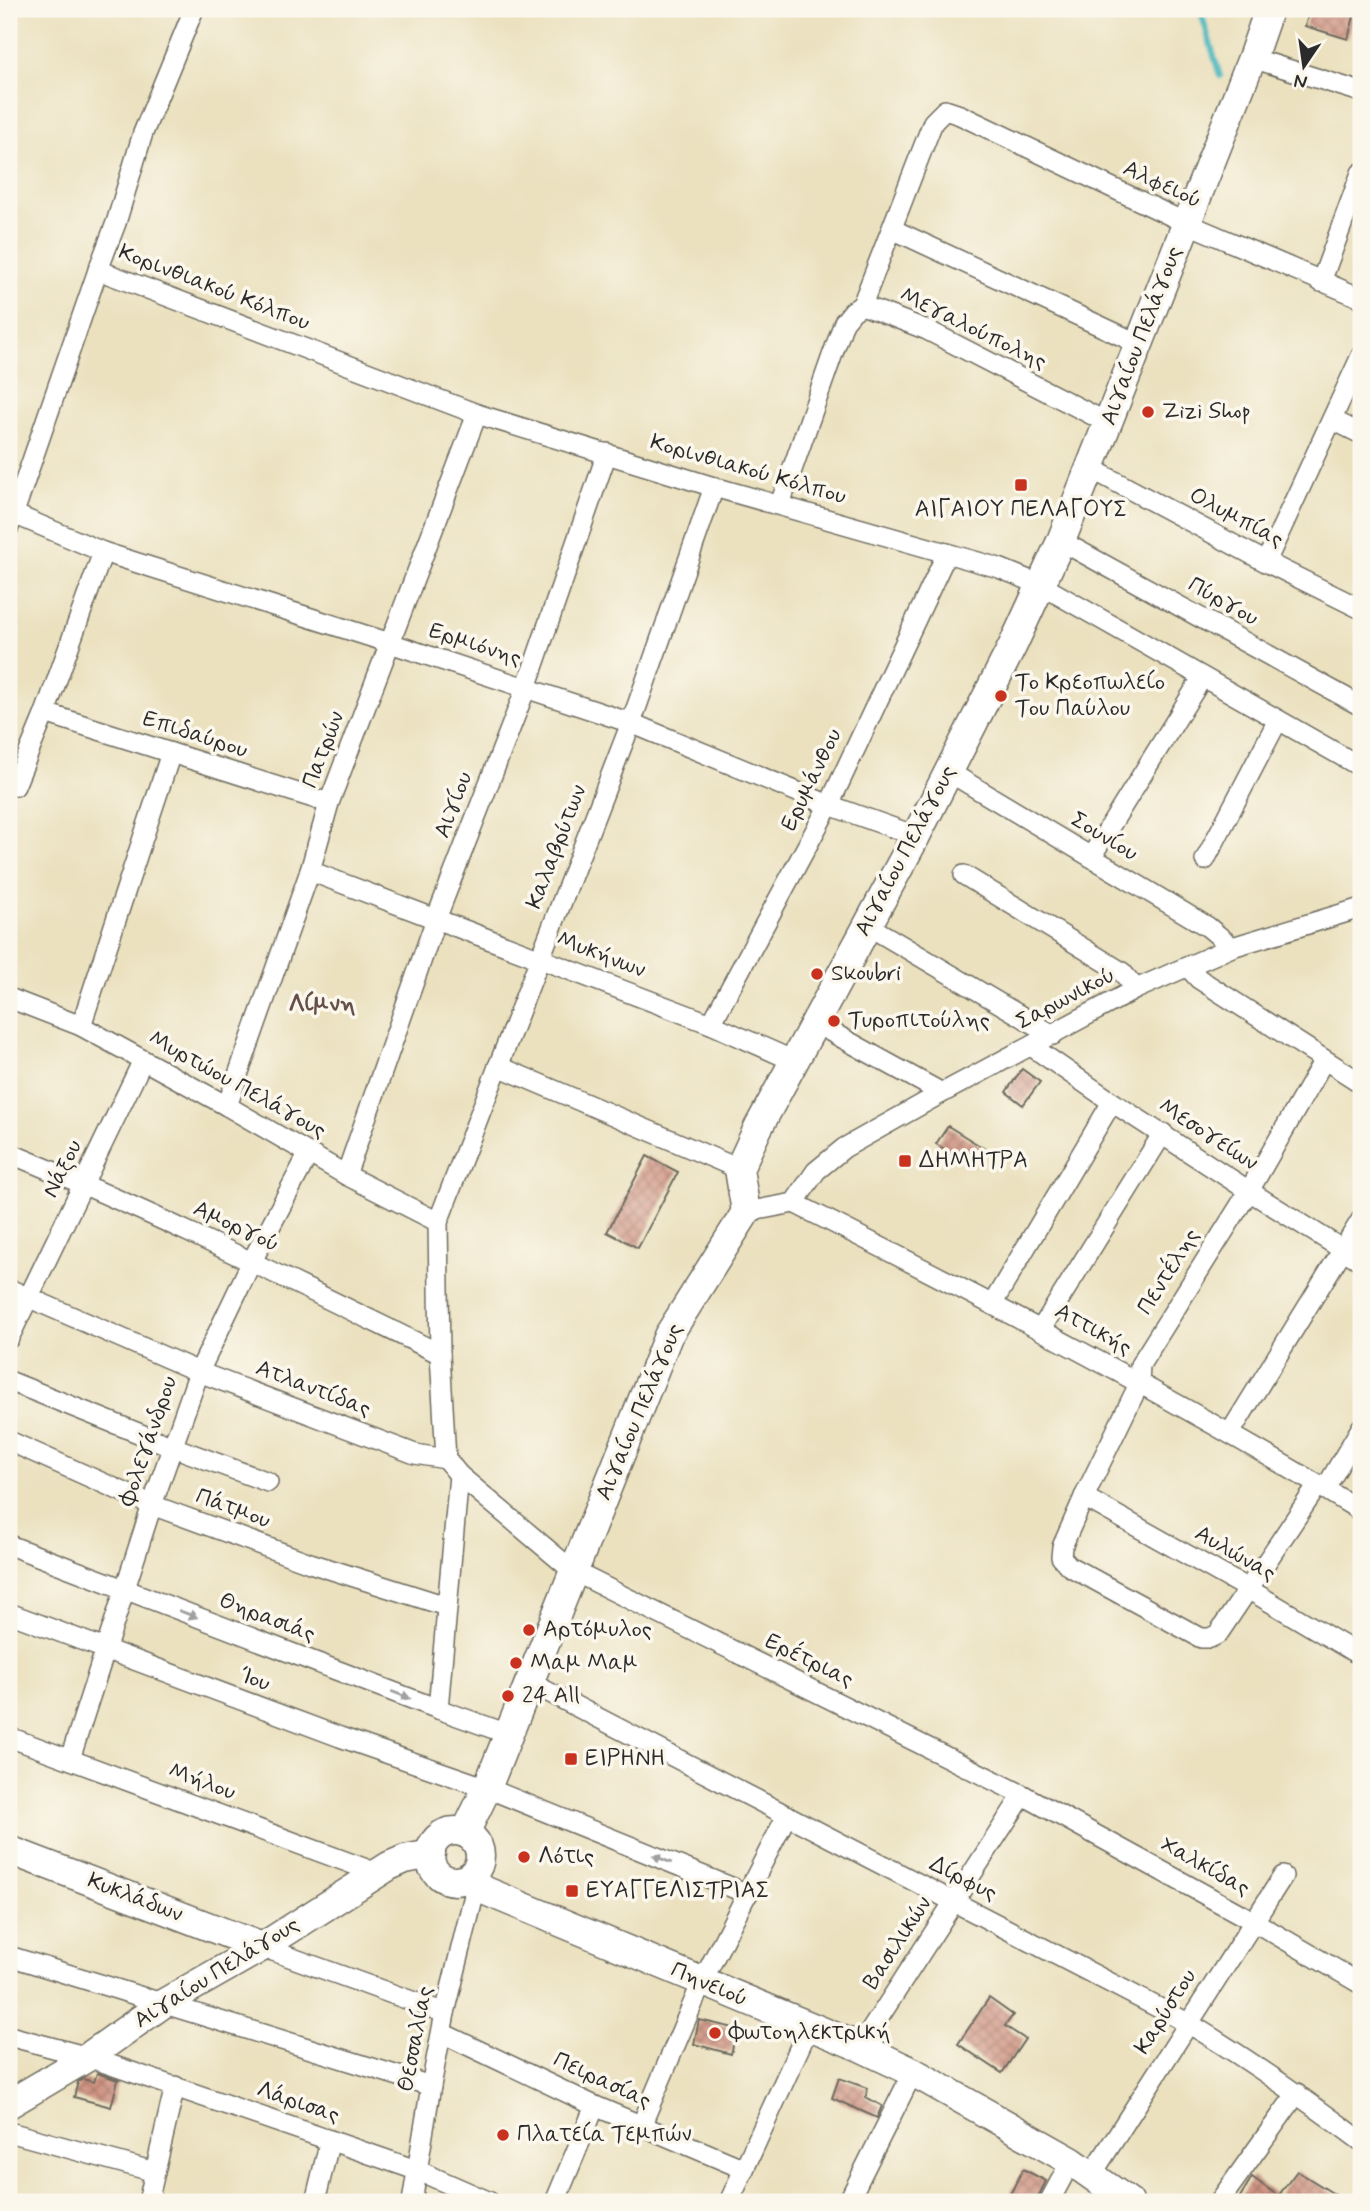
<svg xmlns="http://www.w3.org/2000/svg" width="1370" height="2211" viewBox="0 0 1370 2211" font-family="Mynerve,sans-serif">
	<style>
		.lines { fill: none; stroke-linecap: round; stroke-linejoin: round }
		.stream { stroke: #48b7be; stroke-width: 6 }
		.building { fill: url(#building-cross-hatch) }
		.street-casing { stroke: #6e6b5f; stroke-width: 22 }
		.secondary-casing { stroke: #6e6b5f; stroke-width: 31 }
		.street { stroke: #fff; stroke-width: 19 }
		.secondary { stroke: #fff; stroke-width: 28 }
		.oneway { fill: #a0a0a0 }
		.poi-dot { fill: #c8321e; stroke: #fbf7ec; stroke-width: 2.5 }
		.labels { text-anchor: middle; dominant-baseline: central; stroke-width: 7; stroke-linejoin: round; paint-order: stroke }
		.street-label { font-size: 23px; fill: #2b2b2b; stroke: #fbf7ec }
		.poi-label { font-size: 23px; fill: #2b2b2b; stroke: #fbf7ec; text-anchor: start }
		.neighbourhood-label { font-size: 24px; font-weight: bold; fill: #65504a; stroke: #fbf7ec }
	</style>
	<defs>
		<pattern id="building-cross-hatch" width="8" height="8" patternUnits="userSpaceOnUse" patternTransform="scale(1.75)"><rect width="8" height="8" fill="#d09483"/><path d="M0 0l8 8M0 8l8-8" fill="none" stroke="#a9796b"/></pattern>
	</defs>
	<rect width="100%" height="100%" fill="#fbf7ec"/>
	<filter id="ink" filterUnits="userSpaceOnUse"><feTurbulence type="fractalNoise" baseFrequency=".0143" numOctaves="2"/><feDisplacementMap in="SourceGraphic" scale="14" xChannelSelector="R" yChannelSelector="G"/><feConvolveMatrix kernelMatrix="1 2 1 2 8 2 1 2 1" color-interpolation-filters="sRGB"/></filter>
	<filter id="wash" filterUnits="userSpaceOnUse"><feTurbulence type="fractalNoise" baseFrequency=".00686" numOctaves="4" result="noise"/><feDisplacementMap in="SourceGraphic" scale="28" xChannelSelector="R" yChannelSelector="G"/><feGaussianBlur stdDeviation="1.57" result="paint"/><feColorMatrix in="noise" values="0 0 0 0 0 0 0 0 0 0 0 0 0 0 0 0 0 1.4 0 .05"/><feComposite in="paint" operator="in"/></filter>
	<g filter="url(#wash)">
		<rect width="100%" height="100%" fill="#ebe1bf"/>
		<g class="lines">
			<path class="stream" d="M1200,9l20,67"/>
		</g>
		<g id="blocks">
			<g class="building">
				<path d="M1310,9h46l-8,30 -43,-13z"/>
				<path d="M1022,1069l18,13 -17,23 -17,-13z"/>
				<path d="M948,1126l37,23 -11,17 -38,-22z"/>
				<path d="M647,1156l31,16 -40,76 -31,-16z"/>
				<path d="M989,1998l24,17 -8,11 20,13 -23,34 -44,-29z"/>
				<path d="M699,2020l35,8 -1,6h3l-5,20 -37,-10z"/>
				<path d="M97,2073l21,7 -7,27 -37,-10 4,-15 5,-3 11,3z"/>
				<path d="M839,2078l28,10 -1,9 16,9 -5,12 -45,-20z"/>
				<path d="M1023,2169l23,12 -8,16 -3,5h-29z"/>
				<path d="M1297,2171l50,31h-110l15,-25 26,19z"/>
			</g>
		</g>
	</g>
	<g filter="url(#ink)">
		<use href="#blocks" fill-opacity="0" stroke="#6e6b5f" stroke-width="2"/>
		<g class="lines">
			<defs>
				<g id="street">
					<path d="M1252,58l109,34"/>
					<path d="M892,229l247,115"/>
					<path d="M98,270l379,144 237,73 285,81 42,17 320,182"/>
					<path d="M1321,282l40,-109"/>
					<path d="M862,305l71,-183 12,-12 15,5 226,108 175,75"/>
					<path d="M862,305l65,25 181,93"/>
					<path d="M1333,420l28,14"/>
					<path d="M1090,468l176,94 95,47"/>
					<path d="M780,504l64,-182 9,-11 9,-6"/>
					<path d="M9,512l94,40 287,91 241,80 198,82 87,31"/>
					<path d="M9,527l89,-257 18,-47 27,-90 51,-124"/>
					<path d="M1061,541l300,165"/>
					<path d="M1266,562l95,-206"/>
					<path d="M45,713l284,90"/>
					<path d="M949,772l259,155 24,20"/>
					<path d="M9,786h6l30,-73 58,-161"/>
					<path d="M1091,857l111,-179"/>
					<path d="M1205,860l73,-140"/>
					<path d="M310,871l401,153 83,37"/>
					<path d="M964,875l158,97 14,17"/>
					<path d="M867,925l186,110"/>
					<path d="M1188,967l11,12 162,104"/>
					<path d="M9,998l72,28 146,80 119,69 92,47"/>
					<path d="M815,1023l127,70"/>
					<path d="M711,1024l118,-219 118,-252"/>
					<path d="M81,1026l90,-273"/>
					<path d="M1031,1046l81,56 137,89 112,70"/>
					<path d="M498,1066l241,103"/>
					<path d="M227,1106l83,-235 19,-68 148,-389"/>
					<path d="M9,1153c147,60 288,131 431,201"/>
					<path d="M346,1175l90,-256 90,-231 81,-235"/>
					<path d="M794,1203c192,97 383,196 567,308"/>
					<path d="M746,1212l48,-9 22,-32 28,-23 98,-55 194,-104 96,-42 129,-39"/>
					<path d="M9,1289l190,83 216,82 31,5 13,16 114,96 450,224 230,126 108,63"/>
					<path d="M993,1303l119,-201"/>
					<path d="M1041,1329l122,-196"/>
					<path d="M9,1338l134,-278"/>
					<path d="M9,1381l164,66 95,35"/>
					<path d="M1230,1433l131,-213"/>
					<path d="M9,1441l143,64 158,58 136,43"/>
					<path d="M446,1459l-6,-105 -2,-132 193,-499 83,-236"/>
					<path d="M1318,1485l-100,149 -8,4h-9l-132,-72 -8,-9 1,-10 22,-50 55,-113 1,-19 109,-174 75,-131"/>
					<path d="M1325,1489l36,-61"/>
					<path d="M1084,1497l164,92 113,67"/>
					<path d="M9,1545l429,164 70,25"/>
					<path d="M9,1613l331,124 147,51 261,106"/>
					<path d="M529,1682l659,341c60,36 117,76 173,118"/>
					<path d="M438,1709l21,-234"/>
					<path d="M9,1737l368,136"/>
					<path d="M70,1759l82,-254 47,-133 53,-111 57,-108"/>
					<path d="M262,1947l183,66"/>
					<path d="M9,1956l422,130"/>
					<path d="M442,2033l153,73 149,63"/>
					<path d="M9,2036l79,21 331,114 71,31"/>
					<path d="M860,2047l163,-252"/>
					<path d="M641,2126l61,-144 85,-167"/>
					<path d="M9,2132l146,40"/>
					<path d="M1091,2176l192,-300"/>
					<path d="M148,2202l27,-116"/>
					<path d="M315,2202l15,-62"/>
					<path d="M412,2202l19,-116 14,-73 31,-126"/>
					<path d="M555,2202l40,-96"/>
					<path d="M729,2202l80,-175"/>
					<path d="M848,2202l65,-130"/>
					<path d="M1049,2202l22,-41"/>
					<path d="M1219,2202l78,-109"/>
				</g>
				<g id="secondary">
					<circle cx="455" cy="1856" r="25"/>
					<path d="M465,1833l22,-45 181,-452 78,-124 -7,-43 19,-41 158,-292 97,-191 48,-104 191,-483 17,-49"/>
					<path d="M9,1850l253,97"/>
					<path d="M469,1877l7,10 384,160 53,25 158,89 58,41"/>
					<path d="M9,2104l79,-47 76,-54 98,-56 127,-81 16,-7 26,-5"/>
				</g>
			</defs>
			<use href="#street" class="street-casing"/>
			<use href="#secondary" class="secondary-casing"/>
			<use href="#street" class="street"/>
			<use href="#secondary" class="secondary"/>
		</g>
		<defs><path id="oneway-solid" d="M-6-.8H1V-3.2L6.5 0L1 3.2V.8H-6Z" transform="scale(1.75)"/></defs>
		<g class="oneway">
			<use href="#oneway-solid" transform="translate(188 1614) rotate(21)"/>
			<use href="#oneway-solid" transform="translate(401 1695) rotate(21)"/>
			<use href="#oneway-solid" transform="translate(662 1859) rotate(-158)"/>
		</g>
	</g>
	<g class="poi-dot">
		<circle cx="1148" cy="412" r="7"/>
		<rect x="1014" y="478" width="14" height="14" rx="3.5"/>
		<circle cx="1001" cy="696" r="7"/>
		<circle cx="817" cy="974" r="7"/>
		<circle cx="834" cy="1021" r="7"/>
		<rect x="898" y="1154" width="14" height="14" rx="3.5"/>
		<circle cx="529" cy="1630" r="7"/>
		<circle cx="516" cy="1663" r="7"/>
		<circle cx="508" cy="1696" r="7"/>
		<rect x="564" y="1752" width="14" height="14" rx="3.5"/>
		<circle cx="524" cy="1857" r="7"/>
		<rect x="565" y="1884" width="14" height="14" rx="3.5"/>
		<circle cx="715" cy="2033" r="7"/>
		<circle cx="503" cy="2135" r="7"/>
	</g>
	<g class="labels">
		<g class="street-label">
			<text transform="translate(1162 185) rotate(25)">Αλφειού</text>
			<text transform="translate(214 288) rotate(21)">Κορινθιακού Κόλπου</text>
			<text transform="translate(973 329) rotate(26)">Μεγαλούπολης</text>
			<text transform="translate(1142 336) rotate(-69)">Αιγαίου Πελάγους</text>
			<text transform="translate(748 470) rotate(16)">Κορινθιακού Κόλπου</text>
			<text transform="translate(1236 518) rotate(28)">Ολυμπίας</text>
			<text transform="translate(1223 602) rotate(29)">Πύργου</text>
			<text transform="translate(475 645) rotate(18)">Ερμιόνης</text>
			<text transform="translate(195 735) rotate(18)">Επιδαύρου</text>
			<text transform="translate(324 750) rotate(-69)">Πατρών</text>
			<text transform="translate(812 780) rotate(-64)">Ερυμάνθου</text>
			<text transform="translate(454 805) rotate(-69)">Αιγίου</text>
			<text transform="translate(1104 837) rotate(31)">Σουνίου</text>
			<text transform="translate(557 847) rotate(-69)">Καλαβρύτων</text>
			<text transform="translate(906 851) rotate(-62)">Αιγαίου Πελάγους</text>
			<text transform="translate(601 955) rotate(21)">Μυκήνων</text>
			<text transform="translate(1066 999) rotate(-28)">Σαρωνικού</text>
			<text transform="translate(237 1085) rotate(29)">Μυρτώου Πελάγους</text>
			<text transform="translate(1208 1135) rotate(33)">Μεσογείων</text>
			<text transform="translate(63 1169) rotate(-64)">Νάξου</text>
			<text transform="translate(236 1227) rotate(25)">Αμοργού</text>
			<text transform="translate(1169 1272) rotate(-58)">Πεντέλης</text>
			<text transform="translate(1093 1330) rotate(29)">Αττικής</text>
			<text transform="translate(313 1389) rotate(21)">Ατλαντίδας</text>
			<text transform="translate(640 1412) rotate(-67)">Αιγαίου Πελάγους</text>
			<text transform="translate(149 1441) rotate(-71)">Φολεγάνδρου</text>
			<text transform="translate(233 1509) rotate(20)">Πάτμου</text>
			<text transform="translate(1235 1554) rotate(30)">Αυλώνας</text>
			<text transform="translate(267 1618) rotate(21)">Θηρασιάς</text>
			<text transform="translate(809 1661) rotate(26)">Ερέτριας</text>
			<text transform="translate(255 1680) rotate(20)">Ίου</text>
			<text transform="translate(202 1782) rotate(20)">Μήλου</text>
			<text transform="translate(1205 1867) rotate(29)">Χαλκίδας</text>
			<text transform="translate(963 1879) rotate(27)">Δίρφυς</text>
			<text transform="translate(135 1898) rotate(21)">Κυκλάδων</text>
			<text transform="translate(898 1943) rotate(-57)">Βασιλικών</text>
			<text transform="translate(217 1973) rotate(-32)">Αιγαίου Πελάγους</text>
			<text transform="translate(709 1985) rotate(23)">Πηνειού</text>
			<text transform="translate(1166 2012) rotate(-58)">Καρύστου</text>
			<text transform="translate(416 2039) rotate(-79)">Θεσσαλίας</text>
			<text transform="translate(602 2081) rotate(25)">Πειρασίας</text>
			<text transform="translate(298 2103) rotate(19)">Λάρισας</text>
		</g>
		<g class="poi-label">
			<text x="1162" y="412">Zizi Shop</text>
			<text x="1021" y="510" text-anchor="middle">ΑΙΓΑΙΟΥ ΠΕΛΑΓΟΥΣ</text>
			<text x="1015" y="683">Το Κρεοπωλείο<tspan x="1015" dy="26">Του Παύλου</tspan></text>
			<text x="831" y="974">Skoubri</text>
			<text x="848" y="1021">Τυροπιτούλης</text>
			<text x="919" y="1161">ΔΗΜΗΤΡΑ</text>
			<text x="543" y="1630">Αρτόμυλος</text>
			<text x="530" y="1663">Μαμ Μαμ</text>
			<text x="522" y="1696">24 All</text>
			<text x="585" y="1759">ΕΙΡΗΝΗ</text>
			<text x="538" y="1857">Λότις</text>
			<text x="586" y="1891">ΕΥΑΓΓΕΛΙΣΤΡΙΑΣ</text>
			<text x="729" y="2033">Φωτοηλεκτρική</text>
			<text x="517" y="2135">Πλατεία Τεμπών</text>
		</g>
		<g class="neighbourhood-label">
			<text x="322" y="1004">Λίμνη</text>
		</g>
	</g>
	<rect width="1370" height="2211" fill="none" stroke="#fbf7ec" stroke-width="35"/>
	<g transform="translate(1304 66) rotate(193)" stroke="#fbf7ec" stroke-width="5" paint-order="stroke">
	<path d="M0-5L12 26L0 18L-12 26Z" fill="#2b2b2b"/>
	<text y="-10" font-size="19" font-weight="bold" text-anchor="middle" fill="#2b2b2b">N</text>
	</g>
</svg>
